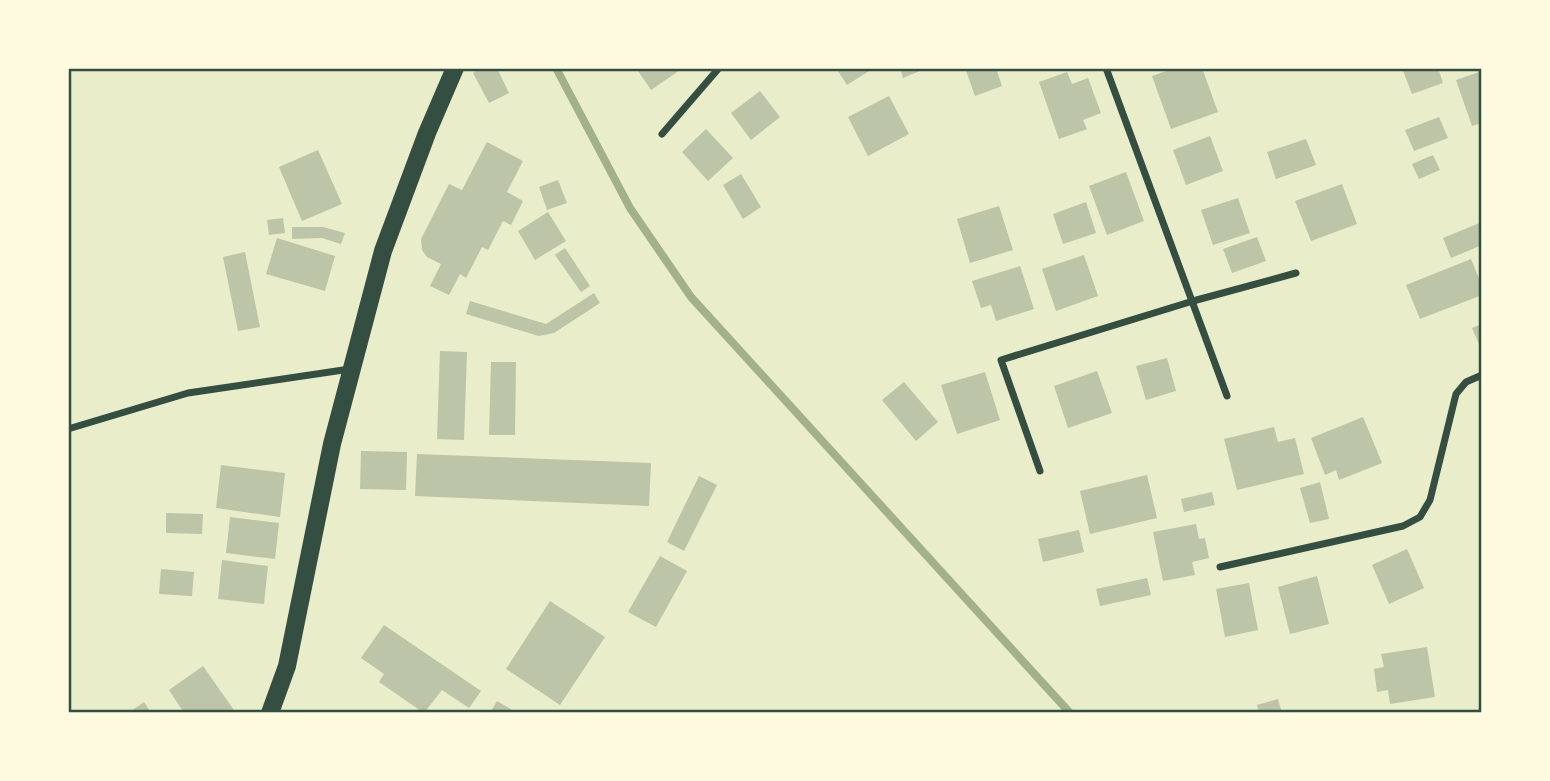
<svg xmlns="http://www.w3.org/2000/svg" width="1550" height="781" viewBox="0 0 1550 781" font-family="Quicksand,sans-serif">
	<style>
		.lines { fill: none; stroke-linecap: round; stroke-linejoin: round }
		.stream { stroke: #a3b18a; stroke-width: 8 }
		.building { fill: #bcc5a7 }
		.minor { stroke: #344e41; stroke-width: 7 }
		.primary { stroke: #344e41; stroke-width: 18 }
		.neatline { fill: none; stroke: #344e41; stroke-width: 2.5 }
	</style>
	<rect width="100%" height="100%" fill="#e9edc9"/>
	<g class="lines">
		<path class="stream" d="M556,68l74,140 61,89 379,416"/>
	</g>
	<g class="building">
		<path d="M481,68h16l12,25 -20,10 -16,-30z"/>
		<path d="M636,68h47l-32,22z"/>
		<path d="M836,68h38l-27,17z"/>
		<path d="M900,68h27l-24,10z"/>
		<path d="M965,68h31l6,18 -27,10z"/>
		<path d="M1175,68h27l16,44 -47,17 -19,-53z"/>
		<path d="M1402,68h36l5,15 -31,11z"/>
		<path d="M1482,71v52l-10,3 -16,-46z"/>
		<path d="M1067,72l5,12 16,-6 13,35 -18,7 4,9 -28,10 -20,-57z"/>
		<path d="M760,91l20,26 -29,23 -20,-27z"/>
		<path d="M889,96l20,38 -41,22 -20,-39z"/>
		<path d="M1439,117l9,21 -34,13 -9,-21z"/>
		<path d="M706,129l27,29 -25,23 -26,-29z"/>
		<path d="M1210,136l13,35 -37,14 -13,-35z"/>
		<path d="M1306,139l10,26 -40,14 -9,-27z"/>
		<path d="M487,142l36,19 -16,31 16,9 -12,24 -8,-4 -15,29 -6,-3 -16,31 -6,-4 -11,21 -19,-9 11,-22 -14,-7 -5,-7 -1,-11 28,-55 13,6z"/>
		<path d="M318,150l24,54 -40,17 -23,-54z"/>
		<path d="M1433,155l7,15 -21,9 -7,-15z"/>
		<path d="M1126,172l18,49 -37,14 -18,-49z"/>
		<path d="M741,174l20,33 -18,12 -20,-34z"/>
		<path d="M558,180l9,23 -20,7 -8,-23z"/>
		<path d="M1342,184l15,40 -46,17 -16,-40z"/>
		<path d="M1238,198l12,35 -37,12 -12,-35z"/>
		<path d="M1086,202l10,31 -33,11 -10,-30z"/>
		<path d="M999,206l14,44 -43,13 -13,-44z"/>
		<path d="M548,212l18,29 -31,19 -17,-29z"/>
		<path d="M283,218l2,15 -16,2 -2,-15z"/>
		<path d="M1482,222v23l-31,13 -8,-20z"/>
		<path d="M292,227h31l22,6 -4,11 -19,-6 -30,1z"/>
		<path d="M1257,237l9,24 -34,12 -9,-24z"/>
		<path d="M277,238l58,18 -10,35 -59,-17z"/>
		<path d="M565,248l25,38 -9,6 -26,-37z"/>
		<path d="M245,252l15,75 -22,4 -15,-74z"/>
		<path d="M1084,255l14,41 -42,15 -14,-42z"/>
		<path d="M1471,259l11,27v9l-62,24 -14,-34z"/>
		<path d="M1020,266l14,43 -38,12 -5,-16 -10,3 -9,-27z"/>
		<path d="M594,293l6,10 -46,30 -15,3 -73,-22 4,-13 76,23z"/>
		<path d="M1482,324v27l-10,-23z"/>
		<path d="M440,351l27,1 -3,88 -27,-1z"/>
		<path d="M1167,358l9,33 -30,9 -10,-34z"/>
		<path d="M491,362h25l-1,73h-26z"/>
		<path d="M1097,371l15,42 -44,15 -14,-42z"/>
		<path d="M985,372l15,48 -43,14 -16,-49z"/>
		<path d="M904,382l34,40 -22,19 -34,-41z"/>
		<path d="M1363,417l19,46 -43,17 -3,-10 -11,5 -14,-37z"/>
		<path d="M1274,427l4,15 17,-4 9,36 -67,16 -13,-51z"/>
		<path d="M361,451l46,1 -1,38 -46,-1z"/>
		<path d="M417,454l234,9 -2,43 -234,-10z"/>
		<path d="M221,465l64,8 -5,44 -64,-9z"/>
		<path d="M1147,475l10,43 -67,16 -10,-43z"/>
		<path d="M699,476l18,9 -33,66 -17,-9z"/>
		<path d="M1320,482l9,37 -19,4 -10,-35z"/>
		<path d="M1212,492l3,13 -31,7 -3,-13z"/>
		<path d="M166,513l37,1 -1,20 -36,-1z"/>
		<path d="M230,517l49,6 -4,36 -49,-6z"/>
		<path d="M1196,524l3,15 6,-1 4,20 -17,4 3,13 -32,6 -10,-49z"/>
		<path d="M1079,530l5,22 -41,10 -5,-23z"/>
		<path d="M1407,549l17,39 -35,16 -17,-39z"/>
		<path d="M660,556l27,15 -31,56 -28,-15z"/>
		<path d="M222,560l46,6 -4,38 -46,-5z"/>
		<path d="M161,569l33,3 -2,24 -33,-2z"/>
		<path d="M1317,576l12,48 -39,10 -12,-47z"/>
		<path d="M1147,578l4,17 -51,11 -4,-17z"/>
		<path d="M1249,583l9,47 -33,7 -9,-48z"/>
		<path d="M550,601l55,36 -45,68 -54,-36z"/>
		<path d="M384,625l97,66 -12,17 -27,-18 -18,23 -45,-31 5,-8 -23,-16z"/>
		<path d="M1427,647l8,50 -45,7 -2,-14 -11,2 -3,-23 10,-2 -3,-13z"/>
		<path d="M203,666l33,47h-52l-15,-23z"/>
		<path d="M1278,699l4,14h-23l-2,-8z"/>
		<path d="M497,701l20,12h-27z"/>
		<path d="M144,702l7,11h-23z"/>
	</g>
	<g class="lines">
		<g class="minor">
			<path d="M1106,68l121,328"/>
			<path d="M662,134l57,-66"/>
			<path d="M68,429l120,-36 162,-24"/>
			<path d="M1040,471l-39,-111 192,-59 103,-28"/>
			<path d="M1220,567l183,-41 17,-9 10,-17 26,-106 10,-12 16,-7"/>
		</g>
		<path class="primary" d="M270,713l17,-47 45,-222 51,-193 44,-118 28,-65"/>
	</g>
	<rect width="1550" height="781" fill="none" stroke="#fefae0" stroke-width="140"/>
	<rect x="70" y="70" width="1410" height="641" class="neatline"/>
</svg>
